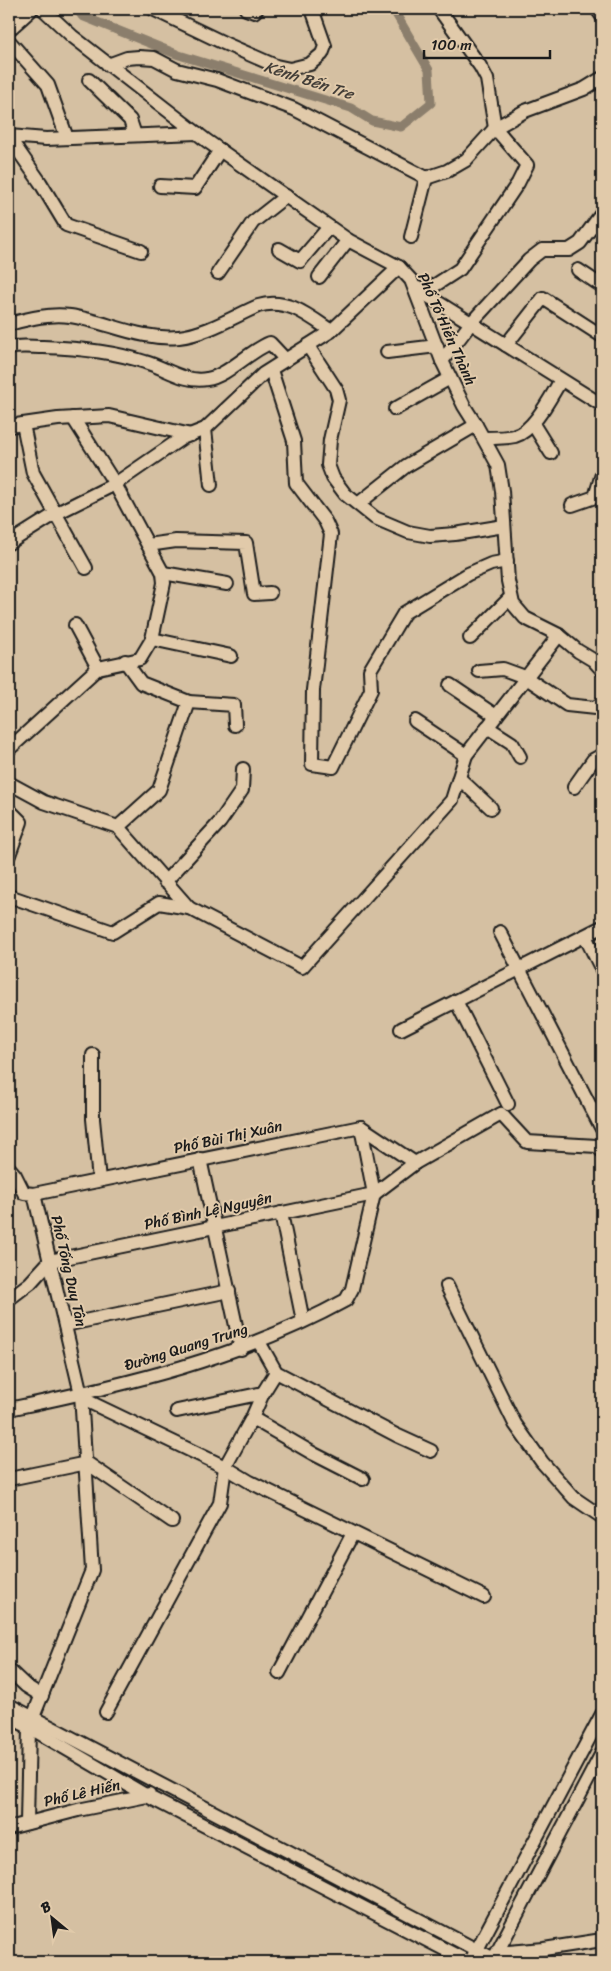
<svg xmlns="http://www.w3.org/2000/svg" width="611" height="1971" viewBox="0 0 611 1971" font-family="Sriracha,sans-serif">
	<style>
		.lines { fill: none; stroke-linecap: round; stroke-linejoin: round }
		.canal { stroke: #8b7e6c; stroke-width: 9 }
		.minor-casing { stroke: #1c1c1c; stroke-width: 16 }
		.major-casing { stroke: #1c1c1c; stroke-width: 20 }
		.minor { stroke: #e1caaa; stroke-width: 12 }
		.major { stroke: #e1caaa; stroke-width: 16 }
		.labels { text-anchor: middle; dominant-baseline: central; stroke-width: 4; stroke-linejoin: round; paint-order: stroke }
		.street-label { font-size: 15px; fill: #1c1c1c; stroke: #e1caaa }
		.water-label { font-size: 16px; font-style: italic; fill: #433e38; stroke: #e1caaa }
	</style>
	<rect width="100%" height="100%" fill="#d5c0a2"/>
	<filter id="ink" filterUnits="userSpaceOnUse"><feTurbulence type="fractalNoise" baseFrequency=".02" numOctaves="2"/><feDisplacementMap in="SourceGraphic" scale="10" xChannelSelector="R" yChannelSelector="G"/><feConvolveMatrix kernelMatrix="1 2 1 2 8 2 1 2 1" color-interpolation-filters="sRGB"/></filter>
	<g filter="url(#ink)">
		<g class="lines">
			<path class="canal" d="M77,9l5,7 97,39 172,53 21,13 29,6 30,-24 -2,-33 -36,-61"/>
			<defs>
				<g id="minor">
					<path d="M43,9l29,27 135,105 141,99 51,27 12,13 31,81 22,45 12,19 22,40 4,26 6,90 5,23 12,14 34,17 19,16 15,9 9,10"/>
					<path d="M153,9l73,35 50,22 14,3 20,-5 12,-10 3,-8 -13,-37"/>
					<path d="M246,9l8,3 3,-3"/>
					<path d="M597,9l5,7"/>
					<path d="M9,41l39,44 19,53"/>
					<path d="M108,65l19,-7 12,-1 15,1 23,12 40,10 77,29 127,66 5,3 -15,59"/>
					<path d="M89,80l41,40 5,15"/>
					<path d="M9,136l37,3 151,-6"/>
					<path d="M11,136l4,10 25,36 26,43 75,26"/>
					<path d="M426,178l21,-7 19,-11 29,-32 30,-17 59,-22 18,-11"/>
					<path d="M160,186l35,2 25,-38"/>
					<path d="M279,249l21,12 29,-34"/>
					<path d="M578,270l24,16"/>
					<path d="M218,273l35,-51 33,-26"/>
					<path d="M319,277l29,-37"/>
					<path d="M418,288l5,5 179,112"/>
					<path d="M423,293l37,-24 58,-86 9,-18 -32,-37 -8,-49 -7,-13 -41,-57"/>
					<path d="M9,324c19,-5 41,-11 61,-8 36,5 71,25 109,21 27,-3 54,-20 79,-31 28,-9 50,9 73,25"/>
					<path d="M506,345l37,-47 59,38"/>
					<path d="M308,346l28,43 3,11 -9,40 -2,25 5,13 12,16 30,24 33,14 22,4 25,-2 49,-8"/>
					<path d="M9,348c11,-3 23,-1 34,-1 35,1 69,4 102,15 21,6 39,21 62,17 19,-2 44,-29 63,-36l16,17"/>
					<path d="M387,352l50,-6"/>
					<path d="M442,361l29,-38 58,-63 13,-10h27l11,-7 22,-30"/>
					<path d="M271,370l23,71 2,42 29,38 6,13 -18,156 -1,74 21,3 38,-77 -1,-20 34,-57 64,-39 23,-10 16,-3"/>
					<path d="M395,409l55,-31"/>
					<path d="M23,424l10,49 53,95"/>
					<path d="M533,424l18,29"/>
					<path d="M9,426l49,-7 51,-3 82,19"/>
					<path d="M205,429l6,56"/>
					<path d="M484,438c10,0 21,0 31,-2 19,-5 36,-40 46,-56"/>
					<path d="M358,504l48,-38 70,-41"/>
					<path d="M572,505l23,-8 7,-23"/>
					<path d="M9,543l46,-29 60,-30 67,-46 23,-9 58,-55 68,-43 68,-64"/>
					<path d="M148,545l28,-4 70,2 8,51 16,-1"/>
					<path d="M163,573l64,11"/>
					<path d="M75,625l23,43"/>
					<path d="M470,638l41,-41"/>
					<path d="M152,639l79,17"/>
					<path d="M125,661l16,22 48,19 45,3 1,20"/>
					<path d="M479,671l24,-2 22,8 42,28 28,3 7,-5"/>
					<path d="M450,685l46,31"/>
					<path d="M415,721l51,34"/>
					<path d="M487,727l25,16 8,14"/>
					<path d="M9,749l89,-81 42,-9 12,-20 12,-56 -1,-10 -48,-89 -42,-66"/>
					<path d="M459,778l32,30"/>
					<path d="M9,783l35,19 74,25 71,81"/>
					<path d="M574,787l19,-27 9,-5"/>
					<path d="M9,810l12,12 -12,33"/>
					<path d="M118,827l41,-37 30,-88"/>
					<path d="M165,882l55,-60 22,-32 1,-21"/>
					<path d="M9,896l104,36 46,-29 30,5 113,59 150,-167 14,-45 93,-120"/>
					<path d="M500,932l102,197"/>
					<path d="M585,936l17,34"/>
					<path d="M456,1001l52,103"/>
					<path d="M401,1029l201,-102"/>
					<path d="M93,1055v64l6,61"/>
					<path d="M361,1127l54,36"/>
					<path d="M200,1159l41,190"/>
					<path d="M9,1168l6,7 9,18 10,1 327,-67 13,67 -22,95 -6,11c-105,58 -221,85 -337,109"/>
					<path d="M281,1213l22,108"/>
					<path d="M447,1286l68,138 27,38 32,36 28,19"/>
					<path d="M9,1299l21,-16 20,-22 324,-67 41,-31 86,-49 26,28 70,4 5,5"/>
					<path d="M65,1325l164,-34"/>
					<path d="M259,1342l17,30 120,63 35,16"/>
					<path d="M263,1393l13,-21"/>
					<path d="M81,1398l144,69 25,15 234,115"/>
					<path d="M177,1411l86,-18 -11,25 62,36 49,25"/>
					<path d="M9,1479l78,-16 85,58"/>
					<path d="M9,1670l17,16 16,10"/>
					<path d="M279,1673l74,-140"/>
					<path d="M9,1705l485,254"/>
					<path d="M106,1712l114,-209 5,-36 27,-49"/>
					<path d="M9,1717l20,10 118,69 322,166"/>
					<path d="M27,1823l2,-96 63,-157 -11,-176 -47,-200"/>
					<path d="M9,1828l69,-18 69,-14 2,-2"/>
					<path d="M497,1953l47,-4 58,-9"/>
					<path d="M473,1957l129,-243"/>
					<path d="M492,1962l110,-209"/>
				</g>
				<path id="major" d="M9,27l20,-18"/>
			</defs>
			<use href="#minor" class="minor-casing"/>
			<use href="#major" class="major-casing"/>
			<use href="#minor" class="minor"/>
			<use href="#major" class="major"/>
		</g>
	</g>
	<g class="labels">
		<g class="street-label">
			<text transform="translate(447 329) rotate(66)">Phố Tô Hiến Thành</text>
			<text transform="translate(228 1137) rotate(-12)">Phố Bùi Thị Xuân</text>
			<text transform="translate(208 1211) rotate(-12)">Phố Bình Lệ Nguyên</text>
			<text transform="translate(69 1271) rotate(77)">Phố Tống Duy Tân</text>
			<text transform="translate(186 1347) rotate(-17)">Đường Quang Trung</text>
			<text transform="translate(82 1793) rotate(-13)">Phố Lê Hiến</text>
		</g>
		<g class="water-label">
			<text transform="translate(309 80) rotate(18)">Kênh Bến Tre</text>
		</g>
	</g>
	<rect width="611" height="1971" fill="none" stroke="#e1caaa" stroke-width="30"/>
	<rect x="15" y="15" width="581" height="1941" fill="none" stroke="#1c1c1c" stroke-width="2" filter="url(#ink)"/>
	<g transform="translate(52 1918) rotate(331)" stroke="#e1caaa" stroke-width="4" paint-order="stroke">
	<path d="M0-4L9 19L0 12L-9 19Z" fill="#1c1c1c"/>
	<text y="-8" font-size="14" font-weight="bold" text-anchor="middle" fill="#1c1c1c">B</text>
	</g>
	<path d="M424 50v8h126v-8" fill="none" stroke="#1c1c1c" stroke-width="2.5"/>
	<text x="431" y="50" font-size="15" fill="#1c1c1c" stroke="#e1caaa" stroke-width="4" paint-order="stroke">100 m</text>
</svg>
